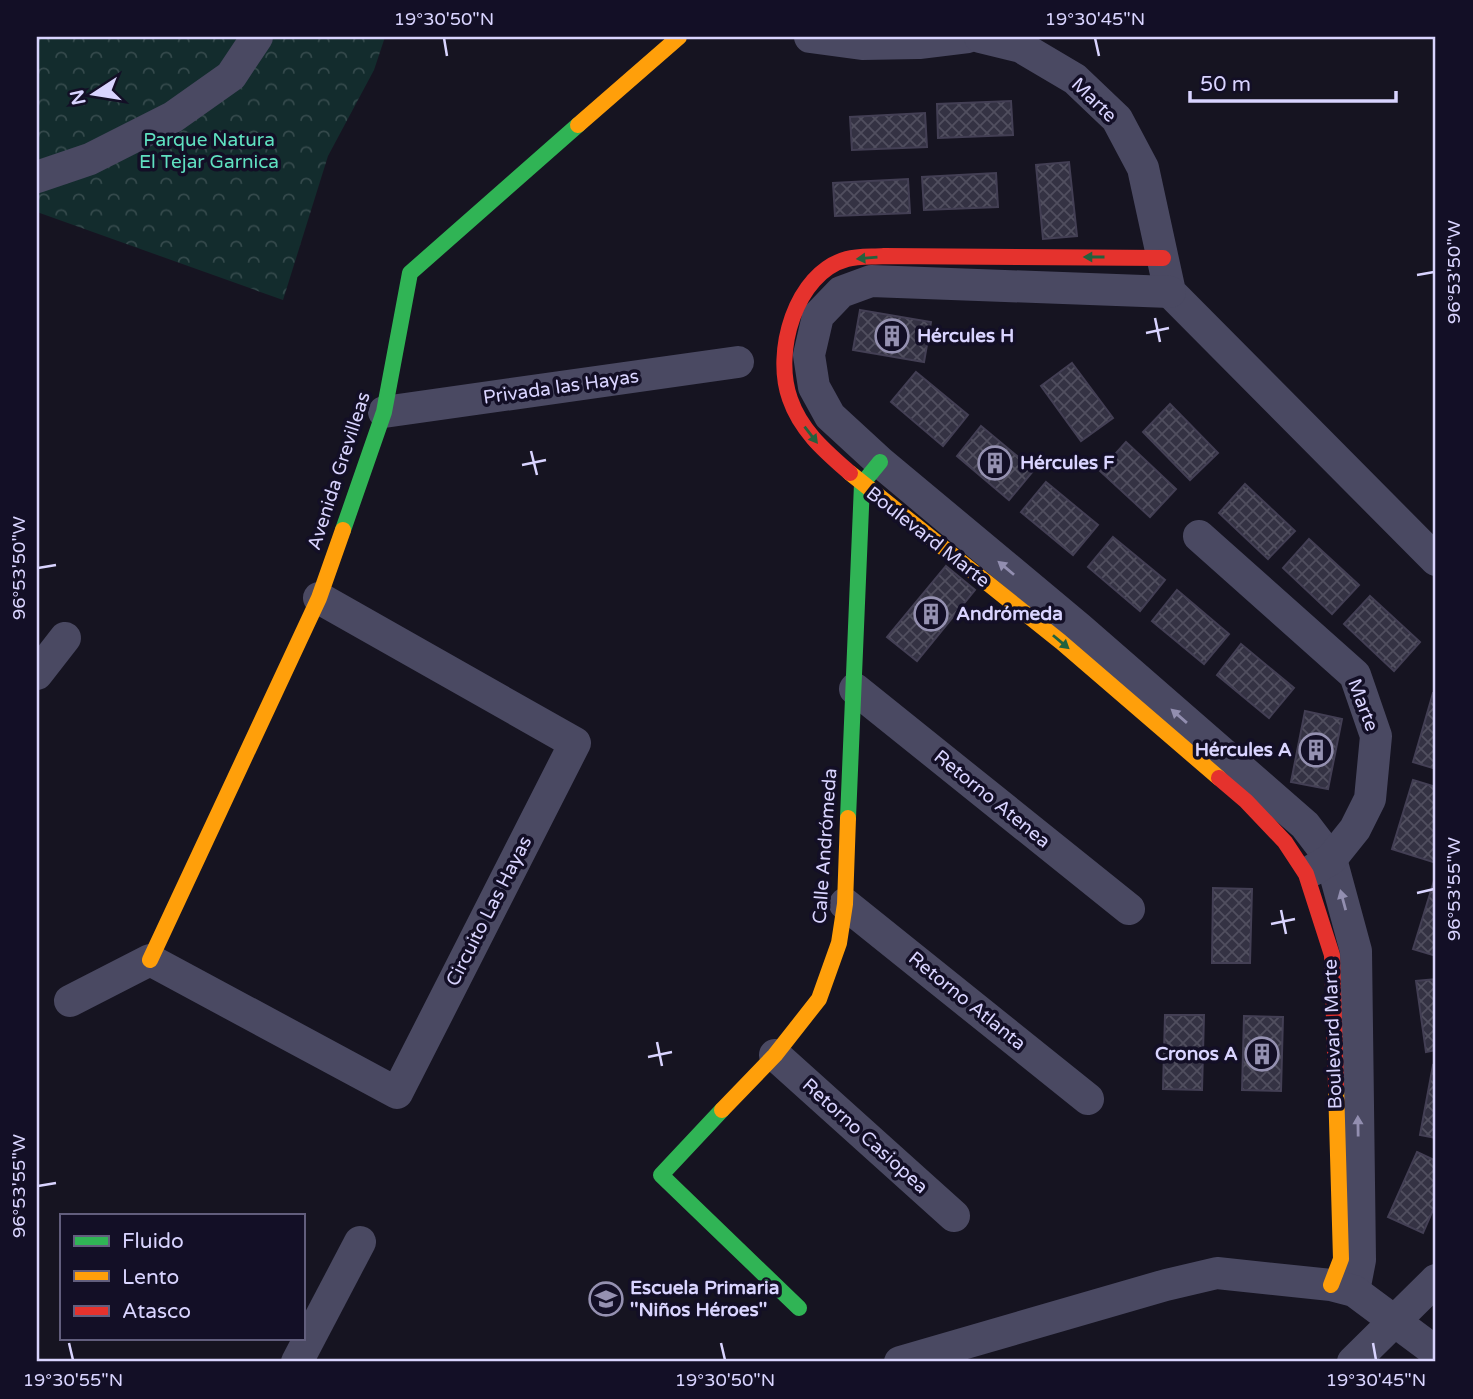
<svg xmlns="http://www.w3.org/2000/svg" width="1473" height="1399" viewBox="0 0 1473 1399" font-family="'Varela Round',sans-serif">
	<style>
		.forest { fill: url(#forest-crowns) }
		.building { fill: url(#building-cross-hatch); stroke: #433f54; stroke-width: 2 }
		.lines { fill: none; stroke-linecap: round; stroke-linejoin: round }
		.street { stroke: #4a4962; stroke-width: 32 }
		.fast { stroke: #30b455; stroke-width: 16 }
		.slow { stroke: #ff9f0a; stroke-width: 16 }
		.jam { stroke: #e5322d; stroke-width: 16 }
		.oneway { fill: #22623e }
		.oneway2 { fill: #928eb0 }
		.ticks { fill: none; stroke: #d9d4ff; stroke-width: 2.5 }
		.labels { text-anchor: middle; dominant-baseline: central; stroke-width: 7; stroke-linejoin: round; paint-order: stroke }
		.street-label { font-size: 19px; fill: #d9d4ff; stroke: #130f26 }
		.park-label { font-size: 19px; fill: #5fe0c0; stroke: #130f26 }
		.poi-label { font-size: 19px; font-weight: bold; fill: #d9d4ff; stroke: #130f26; text-anchor: start }
		.neatline { fill: none; stroke: #d9d4ff; stroke-width: 2.5 }
		.ticks-label { font-size: 18px; text-anchor: middle; fill: #d9d4ff }
	</style>
	<defs>
		<pattern id="forest-crowns" width="20" height="18" patternUnits="userSpaceOnUse" patternTransform="scale(1.75)"><rect width="20" height="18" fill="#132c2d"/><path d="M2 6a3 3 0 1 1 6 0M12 15a3 3 0 1 1 6 0" fill="none" stroke="#354a4c"/></pattern>
		<pattern id="building-cross-hatch" width="8" height="8" patternUnits="userSpaceOnUse" patternTransform="scale(1.75)"><rect width="8" height="8" fill="#343243"/><path d="M0 0l8 8M0 8l8-8" fill="none" stroke="#514f5f"/></pattern>
	</defs>
	<rect width="100%" height="100%" fill="#161421"/>
	<path class="forest" d="M37,37h348l-11,33 -46,86 -45,144 -246,-88z"/>
	<g class="building">
		<path d="M1011,101l2,34 -75,3 -1,-34z"/>
		<path d="M925,113l2,34 -75,3 -2,-33z"/>
		<path d="M1069,162l8,74 -34,3 -7,-74z"/>
		<path d="M996,173l2,34 -74,3 -2,-33z"/>
		<path d="M908,179l2,34 -75,3 -2,-33z"/>
		<path d="M860,310l71,12 -7,40 -71,-12z"/>
		<path d="M1072,363l41,55 -32,23 -40,-55z"/>
		<path d="M916,372l52,43 -25,31 -52,-44z"/>
		<path d="M1170,404l48,49 -28,27 -47,-48z"/>
		<path d="M981,426l53,44 -25,30 -52,-44z"/>
		<path d="M1126,442l50,47 -26,28 -50,-46z"/>
		<path d="M1046,482l52,43 -25,30 -52,-43z"/>
		<path d="M1245,484l50,47 -27,28 -49,-46z"/>
		<path d="M1113,537l52,43 -25,31 -52,-44z"/>
		<path d="M1309,539l50,46 -27,29 -49,-46z"/>
		<path d="M946,566l29,24 -58,71 -30,-24z"/>
		<path d="M1177,590l52,44 -25,30 -52,-43z"/>
		<path d="M1370,596l50,46 -26,29 -50,-47z"/>
		<path d="M1241,644l53,44 -25,30 -52,-43z"/>
		<path d="M1433,693h3v76l-23,-7z"/>
		<path d="M1305,711l37,8 -14,70 -37,-7z"/>
		<path d="M1413,780l23,7v76l-44,-14z"/>
		<path d="M1434,881l2,1v74l-23,-7z"/>
		<path d="M1213,888l39,1 -2,74h-38z"/>
		<path d="M1436,979v71l-10,2 -10,-71z"/>
		<path d="M1165,1015h39l-2,75 -39,-1z"/>
		<path d="M1244,1016l39,1 -2,74 -39,-1z"/>
		<path d="M1433,1065l3,1v72l-16,-3z"/>
		<path d="M1417,1152l19,9v42l-13,30 -35,-16z"/>
	</g>
	<g class="lines">
		<g class="street">
			<path d="M810,37l52,7 57,-1 49,-6"/>
			<path d="M980,37l41,10 54,32 42,40 26,49 27,124 266,268"/>
			<path d="M37,177l53,-18 83,-42 58,-41 26,-39"/>
			<path d="M1170,292l-299,-11 -30,11 -23,24 -9,39 5,32 16,29 50,46 199,166 226,197 26,34 25,92 4,309 -6,31"/>
			<path d="M384,412l354,-50"/>
			<path d="M1199,536l156,139 21,61 -6,63 -15,30 -24,30 -18,11"/>
			<path d="M37,674l28,-36"/>
			<path d="M855,689l274,220"/>
			<path d="M845,904l243,195"/>
			<path d="M70,1001l80,-41 247,133 178,-350 -256,-145"/>
			<path d="M775,1055l179,161"/>
			<path d="M297,1362l63,-120"/>
			<path d="M900,1362l266,-77 51,-12 114,12 23,6 82,61"/>
			<path d="M1353,1362l83,-82"/>
		</g>
		<g class="fast">
			<path d="M343,530l41,-118 26,-139 168,-148"/>
			<path d="M848,818l14,-334 18,-22"/>
			<path d="M722,1110l-61,65 138,133"/>
		</g>
		<g class="slow">
			<path d="M578,125l101,-88"/>
			<path d="M850,473l211,169 158,136"/>
			<path d="M150,960l169,-362 24,-68"/>
			<path d="M722,1110l53,-55 44,-56 20,-56 6,-39 3,-86"/>
			<path d="M1331,1285l10,-26 -5,-173"/>
		</g>
		<g class="jam">
			<path d="M850,473c-25,-22 -49,-42 -60,-74 -17,-46 5,-126 57,-140 11,-3 25,-2 37,-3l279,2"/>
			<path d="M1219,778l27,23 39,41 21,32 26,81 4,131"/>
		</g>
	</g>
	<defs><path id="oneway-solid" d="M-6-.8H1V-3.2L6.5 0L1 3.2V.8H-6Z" transform="scale(1.75)"/></defs>
	<g class="oneway">
		<use href="#oneway-solid" transform="translate(1094 257) rotate(-180)"/>
		<use href="#oneway-solid" transform="translate(867 258) rotate(175)"/>
		<use href="#oneway-solid" transform="translate(811 435) rotate(52)"/>
		<use href="#oneway-solid" transform="translate(1061 642) rotate(40)"/>
	</g>
	<g class="oneway2">
		<use href="#oneway-solid" transform="translate(1006 568) rotate(-140)"/>
		<use href="#oneway-solid" transform="translate(1179 716) rotate(-139)"/>
		<use href="#oneway-solid" transform="translate(1343 900) rotate(-105)"/>
		<use href="#oneway-solid" transform="translate(1358 1126) rotate(-91)"/>
	</g>
	<path class="ticks" d="M444,38l3,18M1095,38l4,18M1417,275l17,-3M1155,318l5,24M1146,333l23,-5M531,451l6,24M522,465l24,-5M38,568l18,-3M1417,893l17,-4M1281,910l5,24M1271,924l24,-5M657,1042l5,24M648,1057l24,-5M38,1186l18,-3M69,1343l4,17M721,1343l4,17M1373,1343l3,17"/>
	<defs>
		<symbol id="building-ring" viewBox="-11 -11 22 22"><circle r="9.5" fill="#130f26" stroke="#9591b1" stroke-width="1.5"/><path d="M-4-6H4V6H1V3H-1V6H-4ZM-2.5-4.3h1.7v1.8h-1.7ZM.8-4.3h1.7v1.8H.8ZM-2.5-1h1.7V.8h-1.7ZM.8-1h1.7V.8H.8Z" fill="#9591b1"/></symbol>
		<symbol id="school-ring" viewBox="-11 -11 22 22"><circle r="9.5" fill="#130f26" stroke="#9591b1" stroke-width="1.5"/><path d="M0-5L7-2L0 1L-7-2ZM-4 1L0 2.5L4 1V4Q0 6-4 4Z" fill="#9591b1"/></symbol>
	</defs>
	<g fill-rule="evenodd">
		<use href="#building-ring" x="873" y="317" width="38" height="38"/>
		<use href="#building-ring" x="976" y="444" width="38" height="38"/>
		<use href="#building-ring" x="912" y="595" width="38" height="38"/>
		<use href="#building-ring" x="1297" y="731" width="38" height="38"/>
		<use href="#building-ring" x="1243" y="1035" width="38" height="38"/>
		<use href="#school-ring" x="587" y="1280" width="38" height="38"/>
	</g>
	<g class="labels">
		<g class="street-label">
			<text transform="translate(1094 100) rotate(44)">Marte</text>
			<text transform="translate(561 387) rotate(-8)">Privada las Hayas</text>
			<text transform="translate(339 471) rotate(-72)">Avenida Grevilleas</text>
			<text transform="translate(928 537) rotate(38)">Boulevard Marte</text>
			<text transform="translate(1363 705) rotate(69)">Marte</text>
			<text transform="translate(992 799) rotate(39)">Retorno Atenea</text>
			<text transform="translate(825 846) rotate(-86)">Calle Andrómeda</text>
			<text transform="translate(489 911) rotate(-63)">Circuito Las Hayas</text>
			<text transform="translate(967 1001) rotate(39)">Retorno Atlanta</text>
			<text transform="translate(1333 1034) rotate(-92)">Boulevard Marte</text>
			<text transform="translate(865 1136) rotate(42)">Retorno Casiopea</text>
		</g>
		<g class="park-label">
			<text x="209" y="140">Parque Natura<tspan x="209" dy="22">El Tejar Garnica</tspan></text>
		</g>
		<g class="poi-label">
			<text x="917" y="336">Hércules H</text>
			<text x="1020" y="463">Hércules F</text>
			<text x="956" y="614">Andrómeda</text>
			<text x="1292" y="750" text-anchor="end">Hércules A</text>
			<text x="1238" y="1054" text-anchor="end">Cronos A</text>
			<text x="630" y="1288">Escuela Primaria<tspan x="630" dy="22">''Niños Héroes''</tspan></text>
		</g>
	</g>
	<rect width="1473" height="1399" fill="none" stroke="#130f26" stroke-width="77"/>
	<rect x="60" y="1214" width="245" height="126" fill="#130f26" stroke="#625e7d" stroke-width="2"/>
	<rect x="74" y="1236" width="35" height="10" fill="#30b455" stroke="#625e7d" stroke-width="2"/>
	<text x="122" y="1248" font-size="21" fill="#d9d4ff">Fluido</text>
	<rect x="74" y="1271" width="35" height="10" fill="#ff9f0a" stroke="#625e7d" stroke-width="2"/>
	<text x="122" y="1284" font-size="21" fill="#d9d4ff">Lento</text>
	<rect x="74" y="1306" width="35" height="10" fill="#e5322d" stroke="#625e7d" stroke-width="2"/>
	<text x="122" y="1318" font-size="21" fill="#d9d4ff">Atasco</text>
	<g transform="translate(94 94) rotate(258)" stroke="#130f26" stroke-width="5" paint-order="stroke">
	<path d="M0-5L12 26L0 18L-12 26Z" fill="#d9d4ff"/>
	<text y="-10" font-size="19" font-weight="bold" text-anchor="middle" fill="#d9d4ff">N</text>
	</g>
	<path d="M1190 91v10h206v-10" fill="none" stroke="#d9d4ff" stroke-width="3.5"/>
	<text x="1200" y="91" font-size="21" fill="#d9d4ff" stroke="#130f26" stroke-width="5" paint-order="stroke">50 m</text>
	<rect x="38" y="38" width="1396" height="1322" class="neatline"/>
	<g class="ticks-label">
		<text x="444" y="25">19°30'50"N</text>
		<text x="1095" y="25">19°30'45"N</text>
		<text transform="translate(1454 272) rotate(-90)" y="6">96°53'50"W</text>
		<text transform="translate(19 568) rotate(-90)" y="6">96°53'50"W</text>
		<text transform="translate(1454 889) rotate(-90)" y="6">96°53'55"W</text>
		<text transform="translate(19 1186) rotate(-90)" y="6">96°53'55"W</text>
		<text x="73" y="1386">19°30'55"N</text>
		<text x="725" y="1386">19°30'50"N</text>
		<text x="1376" y="1386">19°30'45"N</text>
	</g>
</svg>
